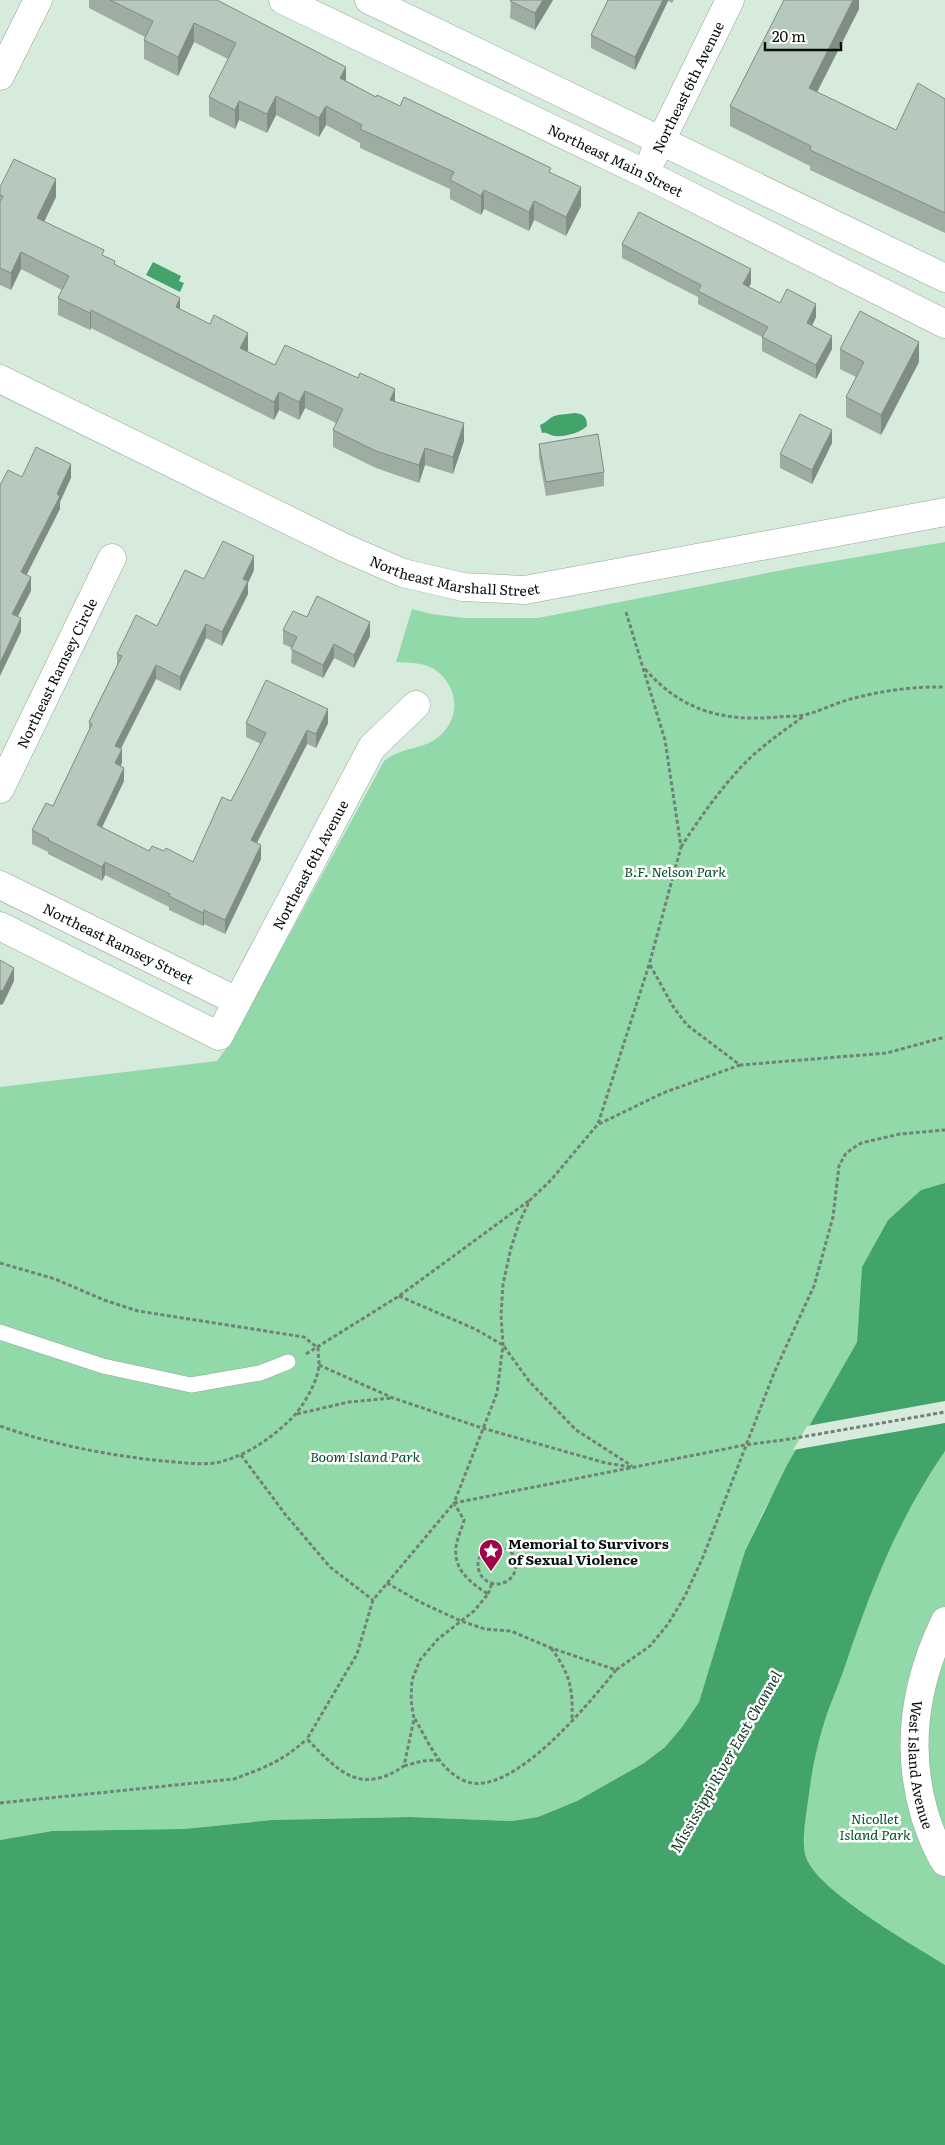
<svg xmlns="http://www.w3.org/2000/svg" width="945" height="2145" viewBox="0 0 945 2145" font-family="Literata,serif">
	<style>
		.green { fill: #92d9aa }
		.water { fill: #42a46b }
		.pier { fill: #d7ebdd }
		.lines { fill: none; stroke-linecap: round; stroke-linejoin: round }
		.lane-casing { stroke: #93a699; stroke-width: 16 }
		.street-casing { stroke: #93a699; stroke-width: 29 }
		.secondary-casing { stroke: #93a699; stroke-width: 29 }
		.path { stroke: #738077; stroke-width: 3; stroke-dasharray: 4 2.5; stroke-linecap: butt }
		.lane { stroke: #fff; stroke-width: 15 }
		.street { stroke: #fff; stroke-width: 28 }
		.secondary { stroke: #fff; stroke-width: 28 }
		.wall { fill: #9dada2 }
		.shaded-wall { fill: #7f8d84 }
		.building { fill: #b6c9bc; stroke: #7f8d84 }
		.labels { text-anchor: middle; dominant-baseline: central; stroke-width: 5; stroke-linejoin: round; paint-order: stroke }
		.street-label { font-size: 14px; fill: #080e0a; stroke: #fff }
		.park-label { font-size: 14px; font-style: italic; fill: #03512c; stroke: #fff }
		.poi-label { font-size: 14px; font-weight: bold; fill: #080e0a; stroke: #fff; text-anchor: start }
		.water-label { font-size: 15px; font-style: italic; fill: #103821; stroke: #fff }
	</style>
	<rect width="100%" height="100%" fill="#d7ebdd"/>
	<g class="green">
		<path d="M945,542v641l-24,7 -33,30 -26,47 -5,75 -93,168 -19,41 -46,151 -17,25 -17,20 -21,16 -67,38 -39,16 -26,4 -102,-4 -138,3 -88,9 -132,2 -52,9v-753l217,-26 14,-19 153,-281c19,-15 35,-10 53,-23 25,-19 22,-52 -3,-69 -11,-7 -26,-6 -38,-7l16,-53 19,5 33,4h74l255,-50z"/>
		<path d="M945,1450v515c-31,-20 -129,-75 -139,-108 -5,-14 -1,-42 1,-56 4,-24 8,-48 14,-71 7,-25 18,-50 27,-75 25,-72 53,-142 97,-205z"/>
	</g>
	<g class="water">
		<path d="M153,262l28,14 -2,5 5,2 -4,9 -34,-17z"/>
		<path d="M575,413c9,1 12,4 12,13 -7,7 -22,11 -33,10 -6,-1 -6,-4 -12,-3l-2,-8c6,-2 9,-7 14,-9 7,-2 15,-2 21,-3z"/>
		<path d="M945,1183v268c-47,68 -74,138 -100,215 -7,21 -17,42 -23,64 -7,23 -11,47 -14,71 -2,14 -7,43 -2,56 11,34 108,88 139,108v180h-945v-305l52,-9 132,-2 88,-9 138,-3 102,4 26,-4 39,-16 67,-38 21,-16 17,-20 17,-25 46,-151 41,-84 71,-125 5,-75 26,-47 33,-30z"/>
	</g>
	<path class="pier" d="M945,1401v22l-152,27 14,-24z"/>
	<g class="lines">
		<defs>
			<path id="lane" d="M0,1332l103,34 88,19 69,-12 28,-11"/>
			<g id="street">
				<path id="s1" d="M283,0l361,173 301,151"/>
				<path d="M369,0l576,278"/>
				<path d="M0,76l38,-76"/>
				<path id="s2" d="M653,157l77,-157"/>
				<path id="s3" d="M0,789l112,-231"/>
				<path id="s4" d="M0,885l237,116"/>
				<path id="s5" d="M0,926l219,110 153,-289 44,-42"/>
				<path id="s6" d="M945,1621c-30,62 -40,128 -20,195 5,15 11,32 20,46"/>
			</g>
			<g id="secondary">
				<path id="s7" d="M0,379l345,169 58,25 60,14 62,3 420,-78"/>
			</g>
		</defs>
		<use href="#lane" class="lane-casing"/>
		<use href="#street" class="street-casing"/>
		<use href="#secondary" class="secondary-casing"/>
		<g class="path">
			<path d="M626,612l39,128 16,107 -32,118 -51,159 -47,56 -21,20 -11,23 -8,25 -8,36 -2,31 2,30 -6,48 -43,110 10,17c-2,9 -7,18 -8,27 -3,23 15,36 32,47l-14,17 -36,28 -18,21 -8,20 -1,20 3,19 -10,47c-44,30 -66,5 -97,-27l50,-85 16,-54 81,-97 291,-58 45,-6 155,-27"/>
			<path d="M645,669c37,42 78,53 133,48 9,-1 20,0 30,-3 14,-4 28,-11 43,-15 29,-8 64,-13 94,-12"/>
			<path d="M681,847c18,-28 38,-56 60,-80 19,-20 41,-35 63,-51"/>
			<path d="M650,965l24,43 13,17 53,40 147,-12 58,-16"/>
			<path d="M599,1124l64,-31 77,-28"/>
			<path d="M0,1263l55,16 49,21 34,11 166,26 14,11c0,5 1,11 1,16 0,16 -17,45 -29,56 -20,19 -43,35 -70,42 -18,4 -40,0 -57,-1 -56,-6 -110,-16 -163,-35"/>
			<path d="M399,1296l76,33 28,16 26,36 47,49 56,36"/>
			<path d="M306,1354l93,-58 131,-96"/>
			<path d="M319,1365l74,33 89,30 124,35 25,4"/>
			<path d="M297,1414l52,-12 43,-4"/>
			<path d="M241,1455l44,59 45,53 43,33"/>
			<circle cx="497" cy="1565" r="19"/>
			<path d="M387,1583l33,19 41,19 24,8 26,2 40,17 65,22 34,-24 18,-22 17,-28 18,-39 71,-184 40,-87 19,-69 6,-51 7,-13 15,-10 39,-9 45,-4"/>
			<path d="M488,1594l4,-11"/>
			<path d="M551,1648c19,26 22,40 21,71"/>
			<path d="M415,1719c13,22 24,51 50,62 46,19 125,-79 151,-111"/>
			<path d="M404,1766l18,-5 16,-1"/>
			<path d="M0,1803l234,-24c32,-12 47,-17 73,-40"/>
		</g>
		<use href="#lane" class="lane"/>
		<use href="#street" class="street"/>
		<use href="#secondary" class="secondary"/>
	</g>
	<g class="wall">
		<path d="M89,0h128l129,81 30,16 24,9 151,67 30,33 -15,30 -32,-16 -5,11 -45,-22 -3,6 -31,-16v-10l-90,-41v-5l-34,-18 -7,12 -43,-22 -9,18 -28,-13 -4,9 -26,-13v-19l19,-38 -34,-17 -16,34 -34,-17v-19l1,-3 -56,-29z"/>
		<path d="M511,0h42l-18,30 -25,-12z"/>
		<path d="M608,0h66l-2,3 -4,-2 -33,69 -44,-22v-13z"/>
		<path d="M859,0v9l-42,83 79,38 49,-31v134l-135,-63v-4l-80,-40v-20z"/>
		<path d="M0,187l56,10 -12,25 60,34 11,8 65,45 68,41 -1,2 28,13 120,37 69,39 -11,33 -28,-9 -6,18 -43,-15 -43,-21v-17l3,-7 -31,-15 -6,12 -20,-10 -5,10 -183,-92 -1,2 -32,-15v-17l4,-8 -41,-21 -10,21 -11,-5z"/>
		<path d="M622,244l129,39 -2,4 31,16 36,14 -4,9 20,23 -16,30 -54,-28v-14l-64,-33v-7l-76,-39z"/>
		<path d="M840,349l79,13 -38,73 -35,-18v-20l10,-20 -16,-8z"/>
		<path d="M832,443l-20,41 -32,-16v-14z"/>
		<path d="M539,444l65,28v14l-58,10 -7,-39z"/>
		<path d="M254,570l-6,13v11l-26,52 -16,-8 -26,53 -24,-12 -35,70 1,14 -2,3 4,15 -22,46 47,24h15l29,11 38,-61 30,-57 -15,-7v-14h82l-12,25 -9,-4 -50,99 4,16 -36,75 -21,-10 -1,2 -34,-16v-3l-64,-32 -3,6 -54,-27v-2l-16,-8v-14l21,-24 36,-75v-9l28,-57v-11l40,-28 47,-47z"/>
		<path d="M307,617l63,19 -16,32 -20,-10 -11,20 -32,-15 1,-15 -9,-4v-14z"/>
	</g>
	<g class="shaded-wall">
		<path d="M543,0h10l-18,30v-17z"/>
		<path d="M663,0h5v1l-33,69v-13z"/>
		<path d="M853,0h6v9l-50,99v-20z"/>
		<path d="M194,23v19l-16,34v-19z"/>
		<path d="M346,67v19l-6,-8z"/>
		<path d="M276,96v19l-9,18v-19z"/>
		<path d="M239,101v19l-4,9v-19z"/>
		<path d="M326,106v19l-7,12v-19z"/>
		<path d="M56,179v18l-19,39v-18z"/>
		<path d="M581,187v19l-15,30v-19z"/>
		<path d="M484,190v19l-3,6v-19z"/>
		<path d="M534,201v19l-5,11v-19z"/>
		<path d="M21,252v17l-10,21v-17z"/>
		<path d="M751,269v14l-8,15v-14z"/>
		<path d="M180,298v18l-4,-9z"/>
		<path d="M816,304v13l-9,19v-13z"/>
		<path d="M91,310v18l-1,2v-17z"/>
		<path d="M248,333v17l-8,16v-18z"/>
		<path d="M832,336v13l-16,30v-14z"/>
		<path d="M919,342v20l-38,73v-20z"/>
		<path d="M395,389v18l-5,-7z"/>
		<path d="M305,391v17l-6,12v-18z"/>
		<path d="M279,392v18l-5,10v-18z"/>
		<path d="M464,423v18l-11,33v-17z"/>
		<path d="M832,430v13l-20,41v-14z"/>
		<path d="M425,448v17l-6,18v-18z"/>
		<path d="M71,464v14l-11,24v7l-39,77v-14z"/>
		<path d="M254,556v14l-6,13v11l-26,52v-14l21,-53z"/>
		<path d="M31,577v14l-19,37v-14z"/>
		<path d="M21,618v14l-21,44v-13z"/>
		<path d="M370,622v14l-16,32v-13z"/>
		<path d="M206,624v14l-26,53v-14z"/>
		<path d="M334,644v14l-11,20v-13z"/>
		<path d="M156,665v14l-41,80v-13z"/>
		<path d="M328,709v14l-12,25v-14z"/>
		<path d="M307,730v14l-56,110v-14z"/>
		<path d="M122,749v14l-7,14v-14z"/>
		<path d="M124,768v13l-27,57v-13z"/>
		<path d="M261,845v14l-36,75v-14z"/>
		<path d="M105,862v13l-3,6v-14z"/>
		<path d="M204,910v14l-1,2v-13z"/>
		<path d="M14,968v13l-11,23 -3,1v-14z"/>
	</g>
	<g class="building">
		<path d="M110,0h107l129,67 -6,11 36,19 1,-2 23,11 4,-9 147,71 -2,4 32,15 -15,30 -32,-16 -5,11 -45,-22 -3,6 -31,-16 4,-8 -94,-43 2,-4 -36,-19 -7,12 -43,-22 -9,18 -28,-13 -4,9 -26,-13 27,-54 -42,-20 -16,34 -34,-17 9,-19z"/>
		<path d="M511,0h32l-8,13 -25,-12z"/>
		<path d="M608,0h55l-28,57 -44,-22z"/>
		<path d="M784,0h69l-44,88 87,42 22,-47 27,16v114l-135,-63 1,-4 -81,-40z"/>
		<path d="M14,159l42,20 -19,39 67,32 -2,5 13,6 -1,3 66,34 -4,9 34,17 4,-9 34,18 -8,15 35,17 10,-20 73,33 2,-5 35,16 -5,11 74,23 -11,34 -28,-9 -6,17 -43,-14 -43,-21 10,-21 -38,-18 -6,11 -20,-10 -5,10 -183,-92 -1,3 -32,-15 11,-22 -48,-24 -10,21 -11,-5v-66l3,-6 -3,-1v-8z"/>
		<path d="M639,212l112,57 -8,15 37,19 7,-14 29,15 -9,19 25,13 -16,29 -54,-28 6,-10 -70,-36 3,-6 -79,-41z"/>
		<path d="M860,311l59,31 -38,73 -35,-18 18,-35 -24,-13z"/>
		<path d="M800,414l32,16 -20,40 -32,-16z"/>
		<path d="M598,434l6,38 -58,10 -7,-38z"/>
		<path d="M36,447l35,17 -14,30 3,2 -39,76 10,5 -19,37 9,4 -21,45v-178l8,-15 14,7z"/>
		<path d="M223,541l31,15 -11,23 5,2 -26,51 -16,-8 -26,53 -24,-12 -41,81 7,3 -7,14 9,5 -27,57 52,26 3,-5 12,5 2,-3 27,14 29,-65 9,4 35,-68 -20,-10 20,-43 62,29 -12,25 -9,-4 -56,110 10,5 -36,75 -21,-10 -1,3 -34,-17 1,-2 -65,-32 -3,5 -54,-27 1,-1 -17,-9 14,-27 7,3 39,-82 -3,-2 33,-66 -5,-2 19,-39 21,11 28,-56 19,9z"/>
		<path d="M317,596l53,26 -16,33 -20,-11 -11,21 -32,-16 6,-12 -14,-7 10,-19 14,6z"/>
		<path d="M0,960l14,8 -11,22 -3,1z"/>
	</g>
	<defs>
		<symbol id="sight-pin" viewBox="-11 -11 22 30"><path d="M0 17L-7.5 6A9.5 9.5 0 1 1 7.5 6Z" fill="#9f0549" stroke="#fff"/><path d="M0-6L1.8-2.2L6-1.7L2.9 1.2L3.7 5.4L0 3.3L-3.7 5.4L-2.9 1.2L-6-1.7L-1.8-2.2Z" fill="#fff"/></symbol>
	</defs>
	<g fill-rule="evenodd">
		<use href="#sight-pin" x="477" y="1537" width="28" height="38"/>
	</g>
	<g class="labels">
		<g class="street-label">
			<text stroke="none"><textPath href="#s2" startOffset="78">Northeast 6th Avenue</textPath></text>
			<text stroke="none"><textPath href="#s1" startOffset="369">Northeast Main Street</textPath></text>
			<text stroke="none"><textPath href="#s7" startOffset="499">Northeast Marshall Street</textPath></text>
			<text stroke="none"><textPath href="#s3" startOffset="129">Northeast Ramsey Circle</textPath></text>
			<text stroke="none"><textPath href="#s5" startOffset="439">Northeast 6th Avenue</textPath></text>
			<text stroke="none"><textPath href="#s4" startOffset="132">Northeast Ramsey Street</textPath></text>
			<text stroke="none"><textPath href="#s6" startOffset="149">West Island Avenue</textPath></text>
		</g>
		<g class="park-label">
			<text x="675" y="871">B.F. Nelson Park</text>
			<text x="365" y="1456">Boom Island Park</text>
			<text x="875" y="1818">Nicollet<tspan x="875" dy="16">Island Park</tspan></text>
		</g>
		<g class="poi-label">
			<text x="508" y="1543">Memorial to Survivors<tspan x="508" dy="16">of Sexual Violence</tspan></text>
		</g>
		<g class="water-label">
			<text transform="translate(725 1761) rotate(-60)">Mississippi River East Channel</text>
		</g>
	</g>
	<path d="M765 42v8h76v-8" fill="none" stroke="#080e0a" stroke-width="2.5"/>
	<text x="772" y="42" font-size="15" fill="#080e0a" stroke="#ffffff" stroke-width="4" paint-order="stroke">20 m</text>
</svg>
